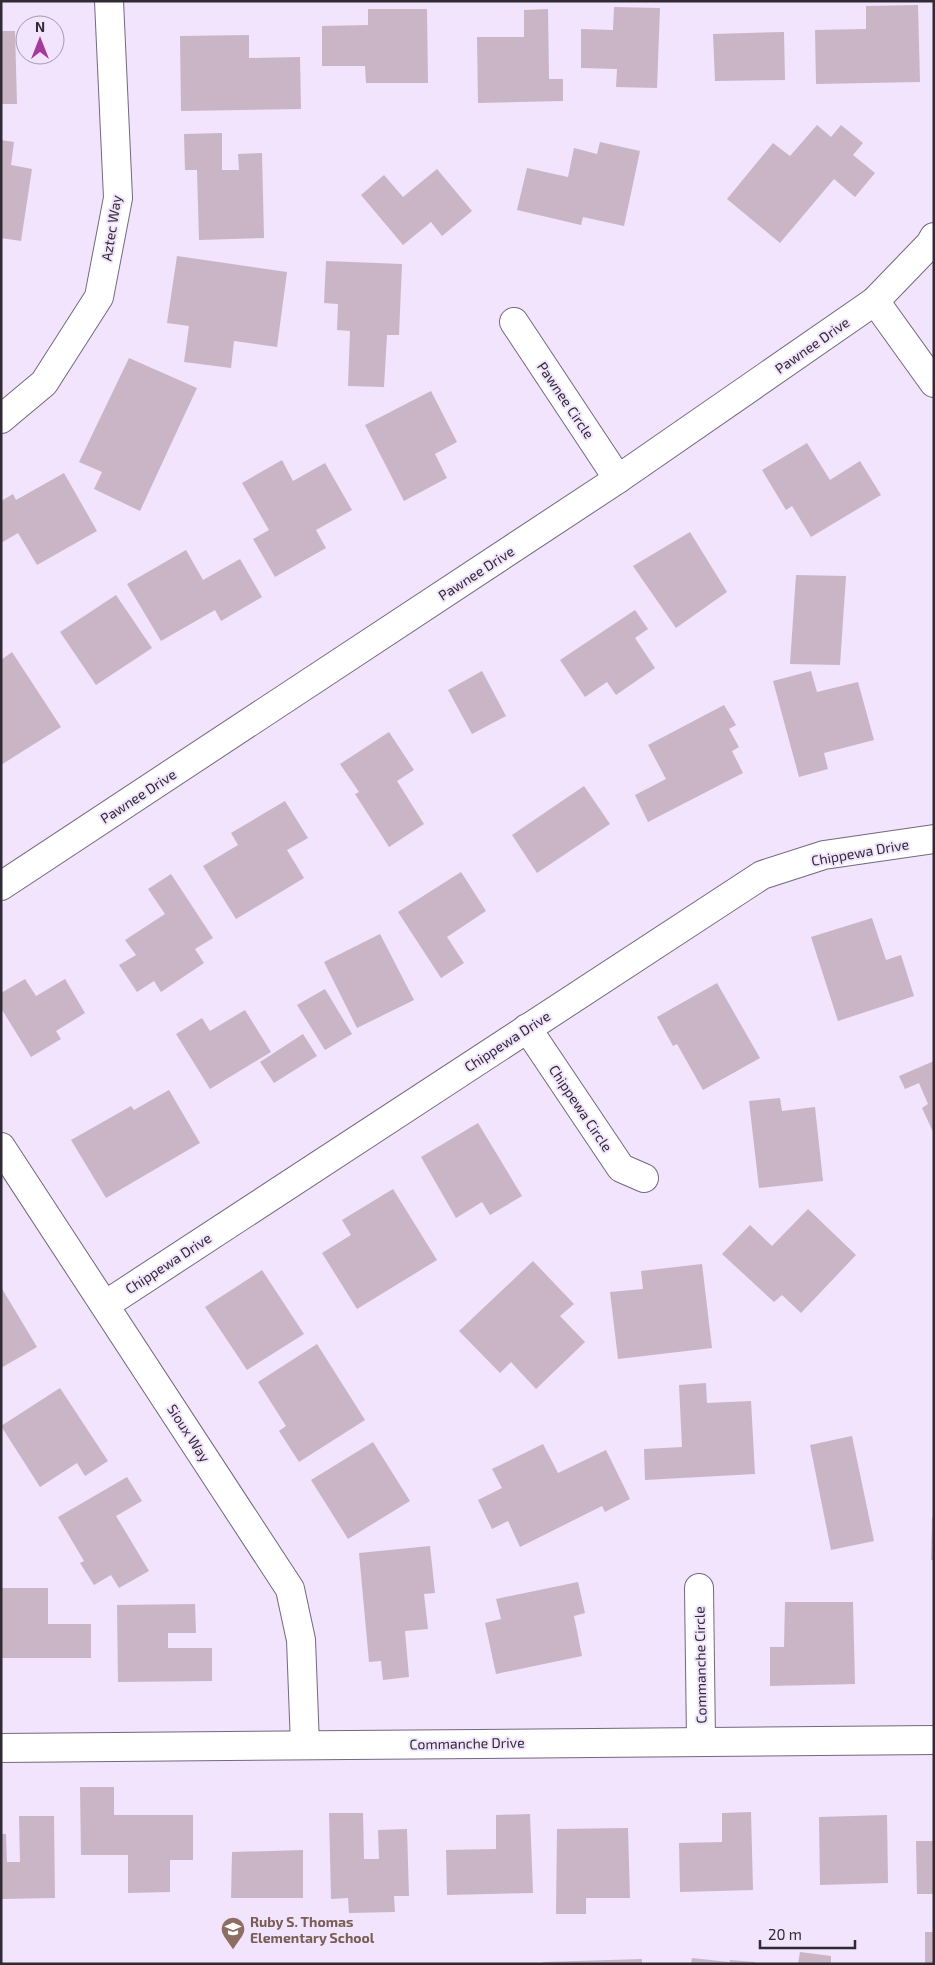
<svg xmlns="http://www.w3.org/2000/svg" width="935" height="1965" viewBox="0 0 935 1965" font-family="'Exo 2',sans-serif">
	<style>
		.building { fill: #cab5c6 }
		.lines { fill: none; stroke-linecap: round; stroke-linejoin: round }
		.street-casing { stroke: #73687c; stroke-width: 30 }
		.secondary-casing { stroke: #73687c; stroke-width: 30 }
		.street { stroke: #fff; stroke-width: 28 }
		.secondary { stroke: #fff; stroke-width: 28 }
		.labels { text-anchor: middle; dominant-baseline: central; stroke-width: 4; stroke-linejoin: round; paint-order: stroke }
		.street-label { font-size: 14px; fill: #2f2a33; stroke: #f1e4fc }
		.education-label { font-size: 14px; font-weight: bold; fill: #785e54; stroke: #f1e4fc; text-anchor: start }
	</style>
	<rect width="100%" height="100%" fill="#f1e4fc"/>
	<g class="building">
		<path d="M918,5l2,77 -104,2 -1,-54 51,-1v-23z"/>
		<path d="M614,7l46,1 -3,80 -41,-1 1,-18 -36,-1v-39l32,1z"/>
		<path d="M368,9h59l1,74h-62l-1,-17h-43v-40l46,-1z"/>
		<path d="M548,9l1,70h14v22l-85,2 -1,-66h47v-27z"/>
		<path d="M1,31h14l2,73h-16z"/>
		<path d="M784,32l1,48 -70,1 -2,-47z"/>
		<path d="M249,35v23l51,-1 1,52 -120,2 -1,-75z"/>
		<path d="M817,125l14,12 10,-12 22,18 -10,12 22,18 -20,24 -21,-18 -54,64 -53,-44 46,-56 17,13z"/>
		<path d="M222,133v37h17l-1,-16 24,-1 2,85 -65,2 -2,-70h-12l-1,-36z"/>
		<path d="M1,140l13,2 -3,23 21,4 -11,72 -20,-3z"/>
		<path d="M600,142l40,9 -16,75 -41,-9 -2,8 -64,-15 10,-42 41,9 6,-29 23,6z"/>
		<path d="M437,169l35,42 -30,25 -11,-14 -28,23 -42,-50 23,-20 19,22z"/>
		<path d="M177,256l110,16 -10,75 -43,-6 -3,27 -47,-6 5,-36 -22,-3z"/>
		<path d="M326,261l76,3 -3,71h-12l-3,52 -36,-1 2,-55 -13,-1 1,-26 -14,-1z"/>
		<path d="M129,358l68,30 -57,123 -46,-22 8,-17 -23,-10z"/>
		<path d="M431,391l26,51 -22,12 12,24 -43,23 -39,-76z"/>
		<path d="M807,443l23,37 30,-19 21,34 -70,42 -19,-31 -6,4 -24,-40z"/>
		<path d="M282,460l11,21 32,-18 27,47 -36,20 10,18 -51,29 -22,-38 16,-9 -27,-47z"/>
		<path d="M64,473l33,58 -60,34 -19,-32 -17,10v-42l12,-7 3,6z"/>
		<path d="M690,532l37,60 -51,36 -43,-62z"/>
		<path d="M186,550l17,30 37,-21 22,38 -41,24 -6,-11 -54,31 -34,-57z"/>
		<path d="M796,575l50,1 -6,89 -50,-1z"/>
		<path d="M116,595l36,53 -56,37 -36,-53z"/>
		<path d="M635,610l13,19 -13,9 20,30 -39,27 -9,-13 -22,15 -25,-37z"/>
		<path d="M12,652l49,75 -60,38v-105z"/>
		<path d="M482,671l24,45 -34,18 -24,-44z"/>
		<path d="M811,671l6,21 41,-10 16,58 -50,13 4,16 -29,8 -26,-96z"/>
		<path d="M724,705l12,20 -7,4 10,18 -7,4 11,22 -95,49 -13,-27 31,-16 -18,-34z"/>
		<path d="M389,732l25,38 -17,11 27,43 -35,23 -34,-53 4,-2 -19,-28z"/>
		<path d="M584,786l26,38 -73,49 -25,-38z"/>
		<path d="M285,801l23,37 -21,12 17,28 -68,41 -33,-53 35,-21 -7,-12z"/>
		<path d="M461,872l25,39 -39,26 17,26 -23,15 -43,-66z"/>
		<path d="M171,874l42,64 -18,11 9,14 -43,29 -7,-11 -17,11 -18,-27 17,-10 -11,-15 40,-26 -17,-25z"/>
		<path d="M872,918l14,42 15,-5 13,41 -76,25 -27,-84z"/>
		<path d="M380,934l34,66 -57,28 -33,-66z"/>
		<path d="M25,979l11,17 29,-17 20,34 -29,18 5,8 -30,18 -30,-49v-15z"/>
		<path d="M717,983l43,75 -57,32 -26,-46 -4,2 -16,-29z"/>
		<path d="M325,989l27,45 -27,16 -28,-45z"/>
		<path d="M245,1010l26,42 -61,37 -34,-55 26,-16 8,13z"/>
		<path d="M303,1034l14,22 -43,27 -14,-21z"/>
		<path d="M934,1061v73l-12,-26 6,-4 -9,-21 -14,6 -6,-13z"/>
		<path d="M169,1090l31,53 -94,55 -35,-58 60,-34 3,4z"/>
		<path d="M780,1098l2,13 33,-4 8,74 -64,7 -10,-87z"/>
		<path d="M478,1123l44,73 -32,19 -8,-13 -26,16 -35,-61z"/>
		<path d="M393,1189l44,71 -80,49 -35,-56 29,-18 -9,-15z"/>
		<path d="M808,1209l48,46 -55,58 -19,-18 -8,7 -52,-48 28,-29 22,21z"/>
		<path d="M533,1261l41,43 -14,12 25,26 -49,47 -25,-27 -11,11 -41,-42z"/>
		<path d="M702,1264l10,84 -94,11 -8,-67 33,-3 -2,-18z"/>
		<path d="M262,1270l42,64 -57,36 -42,-63z"/>
		<path d="M1,1287l36,60 -36,21z"/>
		<path d="M317,1344l48,76 -66,42 -20,-31 7,-5 -28,-44z"/>
		<path d="M706,1383l1,20 44,-2 4,73 -110,6 -1,-31 38,-2 -3,-62z"/>
		<path d="M60,1388l48,73 -23,15 -8,-13 -37,24 -39,-61z"/>
		<path d="M852,1436l22,105 -43,9 -21,-105z"/>
		<path d="M373,1442l37,59 -62,38 -37,-59z"/>
		<path d="M543,1444l15,29 48,-23 24,49 -25,13 -3,-6 -82,41 -12,-26 -16,8 -14,-29 24,-12 -10,-19z"/>
		<path d="M127,1477l15,24 -26,15 33,55 -30,17 -8,-13 -17,10 -14,-22 4,-2 -26,-44z"/>
		<path d="M932,1517h2v43h-3z"/>
		<path d="M430,1546l5,47 -11,1 4,35 -23,2 4,46 -26,3 -2,-19 -12,1 -10,-109z"/>
		<path d="M578,1582l7,31 -11,3 8,40 -86,18 -11,-51 16,-4 -5,-20z"/>
		<path d="M1,1588h47v36h43v34h-90z"/>
		<path d="M785,1602h68l2,82 -85,2v-39h14z"/>
		<path d="M195,1604l1,29h-28v15h44v33l-94,1 -1,-77z"/>
		<path d="M80,1787h34v28h79v45h-23v32l-42,1v-38h-47z"/>
		<path d="M751,1812l2,78 -73,2 -1,-49 43,-1v-29z"/>
		<path d="M329,1813h34l1,46h15l-1,-29 29,-1 2,67h-15l1,16 -46,1 -1,-15 -17,1z"/>
		<path d="M530,1814l3,79 -86,2 -1,-45 50,-1v-34z"/>
		<path d="M887,1815l1,68 -68,2 -1,-68z"/>
		<path d="M19,1816h35l1,82 -54,1v-65h5l1,28h13z"/>
		<path d="M628,1828l2,70h-44v16h-30l1,-85z"/>
		<path d="M916,1841h18v53h-17z"/>
		<path d="M303,1850v48h-72l1,-46z"/>
		<rect x="925" y="1932" width="9" height="32"/>
		<path d="M800,1952l31,4v8h-33z"/>
		<path d="M692,1958l37,4v2h-38z"/>
		<path d="M642,1959v5h-99v-2z"/>
		<path d="M730,1960l25,2v2h-26z"/>
	</g>
	<g class="lines">
		<defs>
			<g id="street">
				<path d="M875,301l59,82"/>
				<path d="M514,322l104,157"/>
				<path d="M1,419l43,-36 55,-86 19,-99 -9,-197"/>
				<path d="M527,1028l94,140 23,10"/>
				<path d="M1,1147l289,442 11,51 4,105"/>
				<path d="M105,1305l657,-430 62,-20 110,-16"/>
				<path d="M699,1588l2,153"/>
				<path d="M1,1748l933,-8"/>
			</g>
			<path id="secondary" d="M1,886l617,-407 257,-178 55,-57 4,-7"/>
		</defs>
		<use href="#street" class="street-casing"/>
		<use href="#secondary" class="secondary-casing"/>
		<use href="#street" class="street"/>
		<use href="#secondary" class="secondary"/>
	</g>
	<defs>
		<symbol id="school-pin" viewBox="-11 -11 22 30"><path d="M0 17L-7.5 6A9.5 9.5 0 1 1 7.5 6Z" fill="#8d6e63" stroke="#f1e4fc"/><path d="M0-5L7-2L0 1L-7-2ZM-4 1L0 2.5L4 1V4Q0 6-4 4Z" fill="#fff"/></symbol>
	</defs>
	<g fill-rule="evenodd">
		<use href="#school-pin" x="219" y="1915" width="28" height="38"/>
	</g>
	<g class="labels">
		<g class="street-label">
			<text transform="translate(111 228) rotate(-81)">Aztec Way</text>
			<text transform="translate(812 345) rotate(-35)">Pawnee Drive</text>
			<text transform="translate(566 400) rotate(56)">Pawnee Circle</text>
			<text transform="translate(476 573) rotate(-33)">Pawnee Drive</text>
			<text transform="translate(138 796) rotate(-33)">Pawnee Drive</text>
			<text transform="translate(860 852) rotate(-10)">Chippewa Drive</text>
			<text transform="translate(507 1041) rotate(-33)">Chippewa Drive</text>
			<text transform="translate(581 1108) rotate(56)">Chippewa Circle</text>
			<text transform="translate(168 1263) rotate(-33)">Chippewa Drive</text>
			<text transform="translate(189 1433) rotate(57)">Sioux Way</text>
			<text transform="translate(700 1665) rotate(-91)">Commanche Circle</text>
			<text transform="translate(467 1743) rotate(-1)">Commanche Drive</text>
		</g>
		<g class="education-label">
			<text x="250" y="1921">Ruby S. Thomas<tspan x="250" dy="16">Elementary School</tspan></text>
		</g>
	</g>
	<rect width="935" height="1965" fill="none" stroke="#2f2a33" stroke-width="5"/>
	<g transform="translate(40 40)"><circle r="24" fill="#f1e4fc" stroke="#a39aac"/>
	<path d="M0-4L9 19L0 12L-9 19Z" fill="#a33a9c"/>
	<text y="-8" font-size="14" font-weight="bold" text-anchor="middle" fill="#2f2a33">N</text>
	</g>
	<path d="M760 1940v8h95v-8" fill="none" stroke="#2f2a33" stroke-width="2.5"/>
	<text x="768" y="1940" font-size="15" fill="#2f2a33" stroke="#f1e4fc" stroke-width="4" paint-order="stroke">20 m</text>
</svg>
